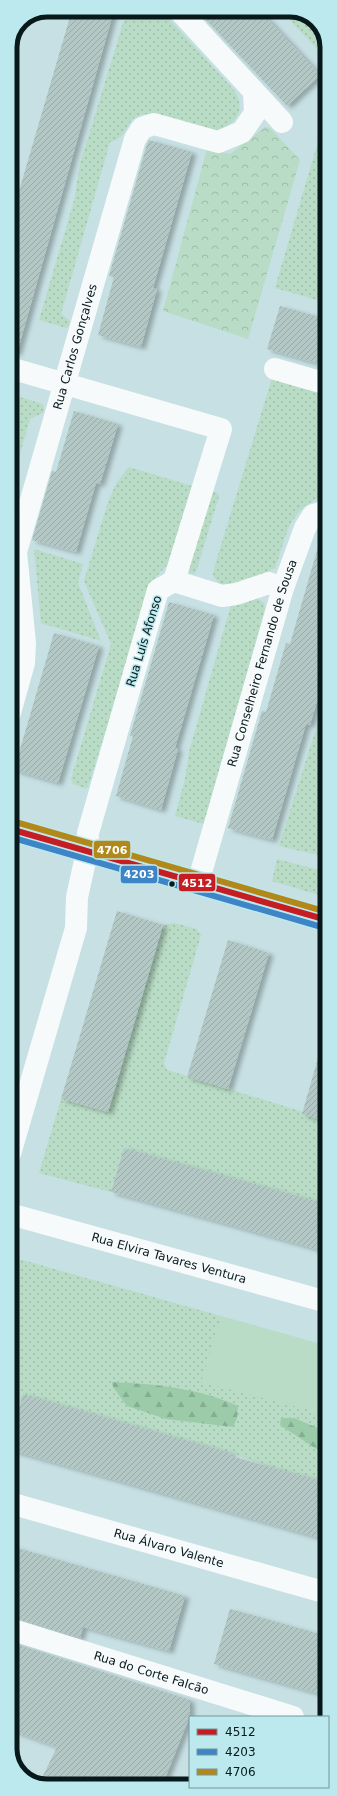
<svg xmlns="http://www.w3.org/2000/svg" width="337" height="1796" viewBox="0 0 337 1796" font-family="'DejaVu Sans',sans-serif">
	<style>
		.grass { fill: url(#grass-dots) }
		.forest { fill: url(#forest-firs) }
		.park { fill: url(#park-crowns) }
		.pitch { fill: #b8dcc5 }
		.building { fill: url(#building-hatch); filter: url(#shadow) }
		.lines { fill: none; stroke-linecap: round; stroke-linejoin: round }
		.street { stroke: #f7fafb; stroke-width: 22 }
		.bus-1-casing { stroke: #bce9ee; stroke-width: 9 }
		.bus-2-casing { stroke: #bce9ee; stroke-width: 9 }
		.bus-3-casing { stroke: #bce9ee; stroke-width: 9 }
		.bus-1 { stroke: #c61d23; stroke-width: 6 }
		.bus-2 { stroke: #3d85c6; stroke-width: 6 }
		.bus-3 { stroke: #b3881a; stroke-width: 6 }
		.bus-dot { fill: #07191b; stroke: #bce9ee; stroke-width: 1.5 }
		.labels { text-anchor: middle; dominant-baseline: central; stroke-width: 3; stroke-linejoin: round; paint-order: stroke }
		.street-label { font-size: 12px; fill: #07191b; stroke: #bce9ee }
		.rim { fill: none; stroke: #07191b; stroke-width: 5 }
		.line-badge { stroke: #bce9ee; stroke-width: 1.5 }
		.badge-label { font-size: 11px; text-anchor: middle; font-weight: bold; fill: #fff }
	</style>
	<defs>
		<pattern id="grass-dots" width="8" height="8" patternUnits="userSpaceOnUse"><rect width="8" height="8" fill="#b8dcc5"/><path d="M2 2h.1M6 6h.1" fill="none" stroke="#9dbca9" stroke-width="1.8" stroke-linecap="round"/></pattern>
		<pattern id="forest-firs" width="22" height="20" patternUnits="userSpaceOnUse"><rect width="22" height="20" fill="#9bcba9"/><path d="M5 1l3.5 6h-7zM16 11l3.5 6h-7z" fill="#84ae91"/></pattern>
		<pattern id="park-crowns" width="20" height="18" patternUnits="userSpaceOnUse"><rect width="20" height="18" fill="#b8dcc5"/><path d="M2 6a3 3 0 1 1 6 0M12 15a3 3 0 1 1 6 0" fill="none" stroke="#9dbca9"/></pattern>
		<pattern id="building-hatch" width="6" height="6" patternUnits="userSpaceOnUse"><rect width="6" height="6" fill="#b3c7c5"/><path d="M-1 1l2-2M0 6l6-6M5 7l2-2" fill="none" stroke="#98aaa9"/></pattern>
		<filter id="shadow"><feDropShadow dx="4.5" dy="2.5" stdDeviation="2" flood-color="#0004"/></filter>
	</defs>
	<rect width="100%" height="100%" fill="#c7e0e3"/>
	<g class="grass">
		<path d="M127,10h34l73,80c2,4 5,8 5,12 4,18 -15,29 -30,29l-63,-17c-18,2 -15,12 -25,22 -2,3 -8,5 -11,6l-49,172 9,7 -1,5 -3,2 -27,-8 35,-119 6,-37z"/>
		<path d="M280,10h14l6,8 17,4 10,20v12l-4,1z"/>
		<path d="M327,111v192l-52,-15z"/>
		<path d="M272,378l55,16v104l-5,-1c-36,14 -35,40 -47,71 -12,6 -41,22 -54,16 -4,-2 -6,-6 -8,-9l2,-10z"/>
		<path d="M20,397l22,7 2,3 -1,6 -13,6 -20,69c0,-23 -5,-73 10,-91z"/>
		<path d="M129,467l63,19 -24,78 -15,16 -65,207 -3,1 -12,-4 -2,-5 40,-135 -27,-63 24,-79 9,-20z"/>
		<path d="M211,491l5,1 3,4 -23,76 -2,2 -4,-1 -3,-5z"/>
		<path d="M34,549l49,15 -5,19 23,58 -60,-18z"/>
		<path d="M257,598l7,5 1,6 -61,215 -29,-8 10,-37 4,-27 42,-147z"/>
		<path d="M327,694v163l-48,-11z"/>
		<path d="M277,859l50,13 -5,24 -50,-15z"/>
		<path d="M174,923l23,6 4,6 -37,128 3,7 136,42v2l24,8v82l-203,-56 -13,44 -72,-19 22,-74 66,-54 36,-120z"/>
		<path d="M19,1259l308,87v136l-57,-15 -39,-14 -208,-59 -13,45v-154z"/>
	</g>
	<g class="forest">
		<path d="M112,1382c43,2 86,6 126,24l-1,12 -4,9 -67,-8 -39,-13 -14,-19z"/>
		<path d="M281,1418h13l33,14v24l-47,-31z"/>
	</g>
	<path class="park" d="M265,127l5,1 30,32 -52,179 -85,-28 44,-162 23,5z"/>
	<path class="pitch" d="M221,1316l106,30v59l-2,9 -124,-32z"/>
	<g class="building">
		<path d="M72,10h42l-97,343 -7,-1v-130z"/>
		<path d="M197,10h62l61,65 -33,31z"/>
		<path d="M149,140l43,12 -39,136 4,1 -16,58 -43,-12 16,-58 -5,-1 38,-132z"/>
		<path d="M280,306l47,13v47l-60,-17z"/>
		<path d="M74,411l44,13 -18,60 -4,-1 -20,69 -44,-12 20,-69 4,1z"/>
		<path d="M320,540h7v128l-17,57 -4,-1 -34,116 -44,-12 34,-117 4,1 20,-69 4,1z"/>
		<path d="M169,602l45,13 -39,133 3,1 -17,61 -45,-14 17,-60h-3z"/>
		<path d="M54,633l45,13 -41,137 -44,-13z"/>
		<path d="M117,911l46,14 -55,187 -47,-13z"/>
		<path d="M228,940l41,13 -41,136 -41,-12z"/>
		<path d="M320,1051l7,1v70l-25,-8z"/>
		<path d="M124,1148l203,56v48l-216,-60z"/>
		<path d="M23,1394l208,59 -1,3 97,26v58l-317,-90v-11z"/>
		<path d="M10,1546l175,50 -16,55 -86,-24 -3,11 -70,-21z"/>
		<path d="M230,1609l97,27v60l-113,-32z"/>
		<path d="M10,1642l180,58v16l-28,70h-119l-4,-2 18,-37 -47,-17z"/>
	</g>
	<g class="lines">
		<g class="street">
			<path d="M179,10l103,112"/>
			<path d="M10,368l211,61 -47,152 -16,9 -70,243 -1,19 -10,45 -1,31 -66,226"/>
			<path d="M275,369l52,15"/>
			<path d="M174,581l48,15 14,-2 33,-11 14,5"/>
			<path id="s1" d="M10,713l14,-50 1,-20 -9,-91 119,-413 7,-11 12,-4 64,18 24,-10 13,-19 -1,-20"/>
			<path d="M10,829l317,91"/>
			<path id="s2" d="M198,883l85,-295 22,-60 8,-13 14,-4"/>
			<path id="s3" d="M10,1214l317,88"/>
			<path id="s4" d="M10,1503l317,90"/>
			<path id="s5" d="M10,1629l283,88"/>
		</g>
		<defs>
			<path id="bus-1" d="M10,829l317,91"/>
			<path id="bus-2" d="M10,837l315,91"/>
			<path id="bus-3" d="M12,821l315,91"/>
		</defs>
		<use href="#bus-1" class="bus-1-casing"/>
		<use href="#bus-2" class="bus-2-casing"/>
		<use href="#bus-3" class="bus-3-casing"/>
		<use href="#bus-1" class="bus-1"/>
		<use href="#bus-2" class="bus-2"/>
		<use href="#bus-3" class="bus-3"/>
	</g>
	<circle class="bus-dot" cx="172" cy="884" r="3.5"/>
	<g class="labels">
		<g class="street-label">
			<text stroke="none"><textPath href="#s1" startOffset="377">Rua Carlos Gonçalves</textPath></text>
			<text transform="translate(144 641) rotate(-73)">Rua Luís Afonso</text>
			<text stroke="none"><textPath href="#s2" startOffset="229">Rua Conselheiro Fernando de Sousa</textPath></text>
			<text stroke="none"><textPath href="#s3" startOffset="165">Rua Elvira Tavares Ventura</textPath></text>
			<text stroke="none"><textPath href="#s4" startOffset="165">Rua Álvaro Valente</textPath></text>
			<text stroke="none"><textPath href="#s5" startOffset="148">Rua do Corte Falcão</textPath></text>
		</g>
	</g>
	<path d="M0 0H337V1796H0ZM47 17H290A30 30 0 0 1 320 47V1749A30 30 0 0 1 290 1779H47A30 30 0 0 1 17 1749V47A30 30 0 0 1 47 17Z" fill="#bce9ee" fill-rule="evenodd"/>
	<path class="rim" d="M47 17H290A30 30 0 0 1 320 47V1749A30 30 0 0 1 290 1779H47A30 30 0 0 1 17 1749V47A30 30 0 0 1 47 17Z"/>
	<g class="line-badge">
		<rect x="93" y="840" width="38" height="19" rx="4" fill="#b3881a"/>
		<rect x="120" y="865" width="38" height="19" rx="4" fill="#3d85c6"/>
		<rect x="178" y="873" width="38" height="19" rx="4" fill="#c61d23"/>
	</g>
	<g class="badge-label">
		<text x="112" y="854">4706</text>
		<text x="139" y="878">4203</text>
		<text x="197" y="887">4512</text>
	</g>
	<rect x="189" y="1716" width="140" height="72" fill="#bce9ee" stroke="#74969a"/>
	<rect x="197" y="1729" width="20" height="6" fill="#c61d23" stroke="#74969a"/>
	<text x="225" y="1736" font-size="12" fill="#07191b">4512</text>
	<rect x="197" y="1749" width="20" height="6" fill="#3d85c6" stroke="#74969a"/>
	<text x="225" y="1756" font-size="12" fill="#07191b">4203</text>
	<rect x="197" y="1769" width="20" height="6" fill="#b3881a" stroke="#74969a"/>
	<text x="225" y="1776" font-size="12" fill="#07191b">4706</text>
</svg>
